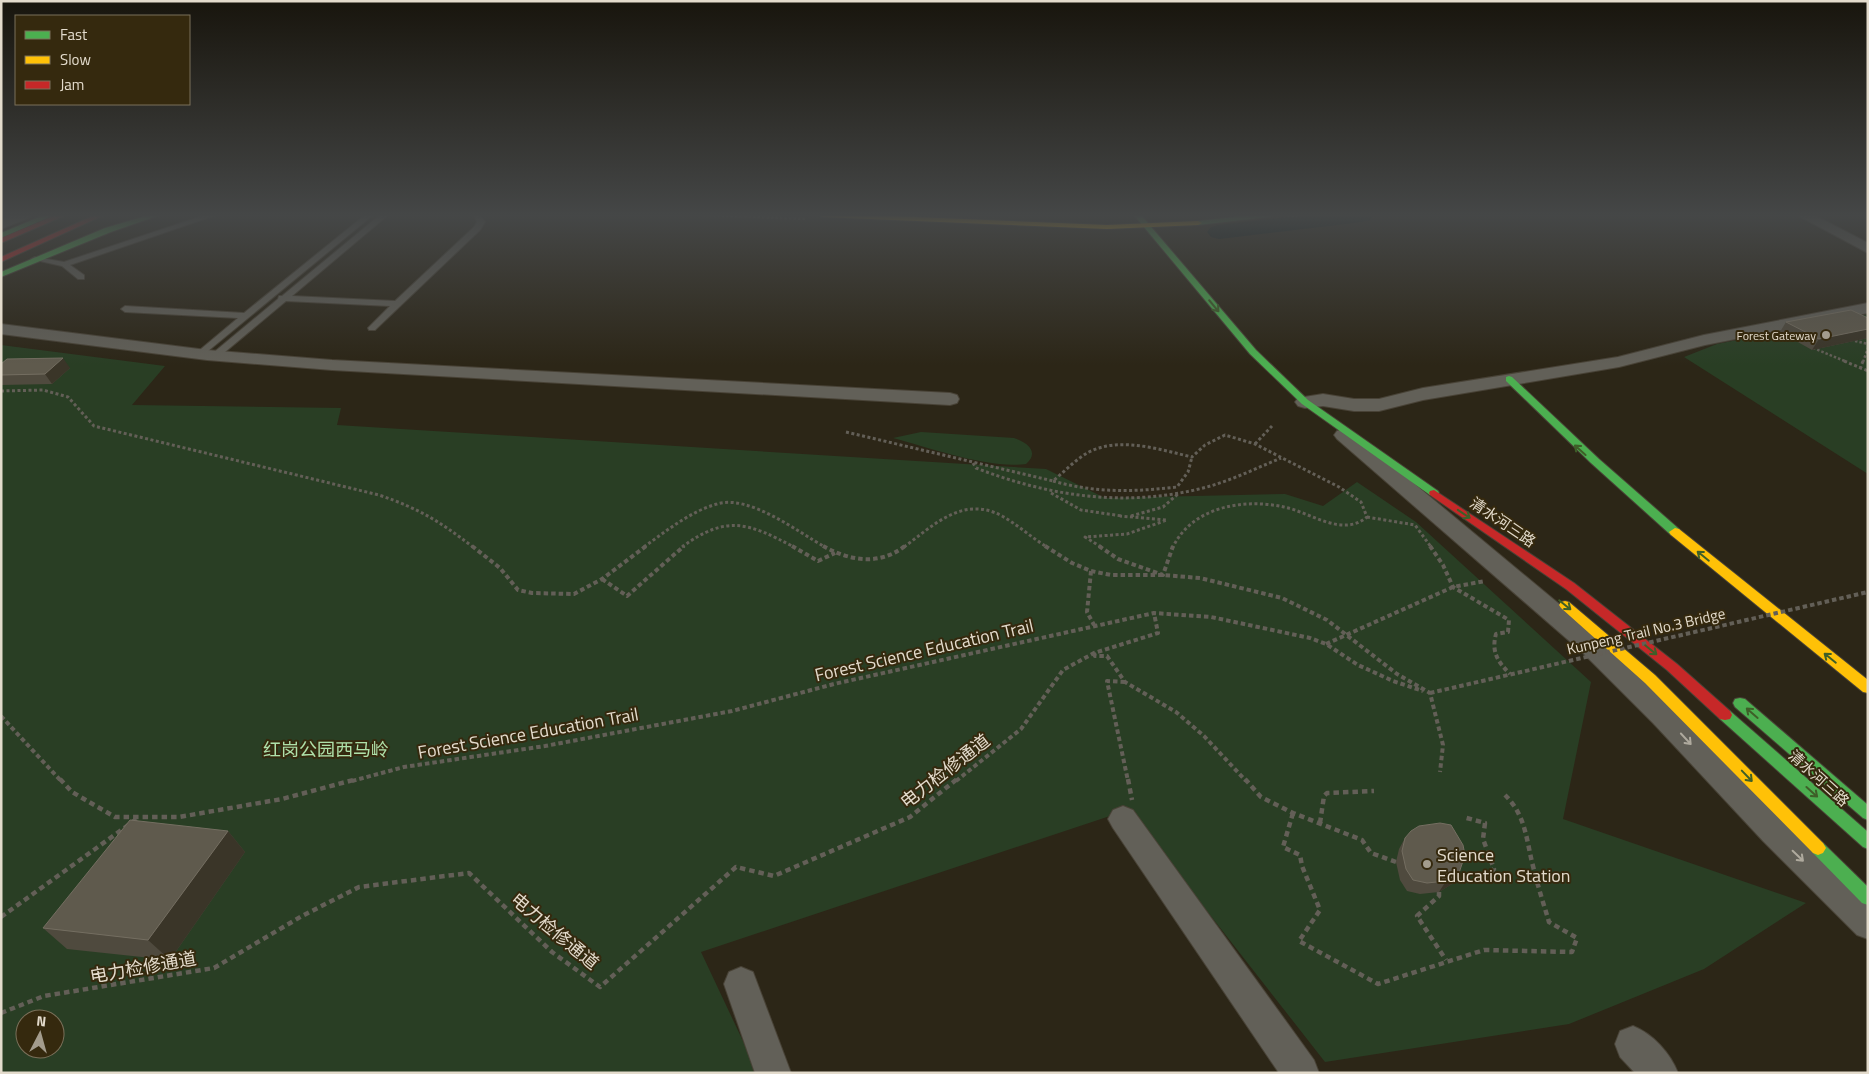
<svg xmlns="http://www.w3.org/2000/svg" width="1869" height="1074" viewBox="0 0 1869 1074" font-family="'Titillium Web','Noto Sans SC',sans-serif">
	<style>
		.green { fill: #293e24; fill-rule: evenodd }
		.lines { fill: none; stroke-linecap: round; stroke-linejoin: round }
		.river { fill: #071717; fill-rule: evenodd }
		.lane-casing { stroke: #484236; stroke-width: 2 }
		.street-casing { stroke: #484236; stroke-width: 2 }
		.fast-casing { stroke: #484236; stroke-width: 2 }
		.slow-casing { stroke: #484236; stroke-width: 2 }
		.jam-casing { stroke: #484236; stroke-width: 2 }
		.path-far3 { stroke: #635f57; stroke-width: 2.5; stroke-dasharray: 2.5 2; stroke-linecap: butt }
		.path-far2 { stroke: #635f57; stroke-width: 3; stroke-dasharray: 3 2.5; stroke-linecap: butt }
		.path-far1 { stroke: #635f57; stroke-width: 4; stroke-dasharray: 4.5 3; stroke-linecap: butt }
		.path { stroke: #635f57; stroke-width: 4.5; stroke-dasharray: 5.5 4; stroke-linecap: butt }
		.lane { fill: #626058; fill-rule: evenodd }
		.street { fill: #626058; fill-rule: evenodd }
		.fast { fill: #4caf50; fill-rule: evenodd }
		.slow { fill: #ffc107; fill-rule: evenodd }
		.jam { fill: #c62828; fill-rule: evenodd }
		.path-bridge { stroke: #635f57; stroke-width: 4; stroke-dasharray: 4.5 3; stroke-linecap: butt }
		.wall { fill: #4f4a3e }
		.shaded-wall { fill: #3a3528 }
		.building { fill: #5f5a4d; stroke: #746e61 }
		.oneway { stroke: #3e5f28 }
		.oneway2 { stroke: #afaa9e }
		.poi-dot { fill: #a39c8d; stroke: #35290e; stroke-width: 2 }
		.labels { text-anchor: middle; dominant-baseline: central; stroke-width: 4; stroke-linejoin: round; paint-order: stroke }
		.far-poi-label { font-size: 12px; fill: #e3dbcc; stroke: #35290e; text-anchor: end }
		.street-label { font-size: 15px; fill: #e3dbcc; stroke: #35290e }
		.near-street-label { font-size: 18px; fill: #e3dbcc; stroke: #35290e }
		.near-park-label { font-size: 18px; fill: #aee1aa; stroke: #35290e }
		.near-poi-label { font-size: 18px; fill: #e3dbcc; stroke: #35290e; text-anchor: start }
	</style>
	<rect width="100%" height="100%" fill="#2c2617"/>
	<g class="green">
		<path d="M1868,314v160l-184,-117 33,-13z"/>
		<path d="M1,345l164,21 -33,39 209,3 -4,17 709,44 59,29 180,-4 38,12 34,-24 59,40 175,160 -28,137 243,84 -102,66 -135,55 -244,38 -197,-252 -427,142 57,121h-757zM25,1019h30v30h-30z"/>
		<path d="M921,432l93,6c13,4 26,14 12,26 -38,5 -95,-16 -133,-26z"/>
	</g>
	<g class="lines">
		<path class="river" d="M1305,215h69l-4,5 -8,2 -143,17 -8,-2 -4,-5 4,-5 8,-2z"/>
		<defs>
			<g id="lane">
				<path d="M205,215h11l-146,50 14,10v4h-6l-16,-13 -31,-7 4,-2 29,5z"/>
				<path d="M365,215h8l-171,141h-6l-1,-2 43,-36 -113,-6 -4,-3 4,-3 119,7z"/>
				<path d="M380,215h8l-96,81 103,5 79,-74 3,-5 -3,-7h6l5,7 -5,8 -105,100h-6l-1,-2 22,-22 -104,-5 -67,56h-6v-4l65,-54 1,-3h3z"/>
			</g>
			<g id="street">
				<path d="M12,215h19l-2,3 -28,11v-9z"/>
				<path d="M1797,215h17l54,28v10z"/>
				<path d="M1868,303v10l-163,32 -86,22 -196,33 -44,11h-25l-31,-5 -18,2 -7,-2 -3,-4 3,-4 25,-4 31,5h25l44,-11 195,-31 86,-22z"/>
				<path d="M1,324l206,26 125,10 618,33 7,2 2,4 -2,4 -7,2 -618,-35 -125,-10 -206,-26z"/>
				<path d="M1344,429l7,2 249,207 73,69 112,116 83,79v37l-11,-4 -94,-94 -110,-118 -71,-71 -245,-213 -3,-4 3,-4z"/>
				<path d="M1123,806l10,4 181,250 5,13h-40l-166,-245 -5,-9 5,-9z"/>
				<path d="M741,967l12,5 38,101h-36l-31,-89 5,-12z"/>
				<path d="M1633,1026c20,8 37,27 45,47h-43l-15,-16 -5,-13 5,-13z"/>
			</g>
			<g id="fast">
				<path d="M44,215h10l-53,23v-5z"/>
				<path d="M149,215h11l-49,17 -110,45v-5l104,-44z"/>
				<path d="M1134,215h7l115,135 52,50 130,91 1,2 -1,2h-8l-128,-91 -52,-50z"/>
				<path d="M1252,215h21l-4,2 -71,8 -4,-2 4,-2z"/>
				<path d="M1509,376l3,1 87,82 80,70 2,3 -2,3h-8l-80,-72 -85,-82v-4z"/>
				<path d="M1740,698l5,1 123,106v15l-5,-2 -128,-111 -2,-4 2,-4z"/>
				<path d="M1725,710l5,1 138,121v17l-5,-2 -143,-128 -2,-4 2,-4z"/>
				<path d="M1818,841l5,2 45,44v18l-6,-2 -49,-50 -3,-5 3,-5z"/>
			</g>
			<g id="slow">
				<path d="M819,215h49l239,10 91,-4 4,2 -4,2 -91,4 -285,-12z"/>
				<path d="M1675,528l4,1 189,151v13l-5,-1 -192,-157 -2,-3z"/>
				<path d="M1565,601l4,1 86,73 168,168 3,5 -3,5 -5,2 -5,-2 -168,-170 -84,-75 -2,-3 2,-3z"/>
			</g>
			<g id="jam">
				<path d="M56,215h10l-65,28v-5z"/>
				<path d="M95,215h9l-103,47v-5z"/>
				<path d="M1434,490l140,93 103,81 53,47 2,4 -2,4 -5,1 -5,-1 -53,-49 -101,-81 -136,-94 -1,-2 1,-2z"/>
			</g>
		</defs>
		<use href="#lane" class="lane-casing"/>
		<use href="#street" class="street-casing"/>
		<use href="#fast" class="fast-casing"/>
		<use href="#slow" class="slow-casing"/>
		<use href="#jam" class="jam-casing"/>
		<g class="path-far3">
			<path d="M699,215l107,4"/>
			<path d="M1287,216l12,-1"/>
			<path d="M1855,341l13,3"/>
			<path d="M1813,348l34,14"/>
			<path d="M1863,362l5,-14"/>
		</g>
		<g class="path-far2">
			<path d="M1844,361l24,10"/>
			<path d="M1860,369l3,-8"/>
			<path d="M1,391l42,-1 25,7 26,29 285,69c41,14 60,26 94,52"/>
			<path d="M846,432l207,49c12,-10 23,-22 36,-29 31,-16 72,-2 103,5l13,-12 20,-10 30,9 84,43 22,15 6,15c-25,21 -57,-5 -83,-10 -41,-9 -92,0 -111,40"/>
			<path d="M1255,444l17,-18"/>
			<path d="M973,463l3,5c75,29 152,40 231,19 25,-7 50,-19 74,-29"/>
			<path d="M1053,481c41,12 82,11 124,6l11,-15 4,-15"/>
			<path d="M1051,493l30,17 41,6"/>
			<path d="M1131,516l32,-9 15,-13"/>
			<path d="M1367,517l48,8 16,22"/>
			<path d="M644,547c22,-16 47,-36 73,-43 32,-10 81,28 108,43"/>
			<path d="M682,547c45,-33 66,-24 112,0"/>
			<path d="M904,547c30,-22 59,-52 98,-31 16,9 30,22 45,31"/>
			<path d="M1101,547l-16,-10 42,-3 40,-14 -47,-4"/>
		</g>
		<g class="path-far1">
			<path d="M472,546l28,22 18,22 14,3 42,1 28,-15 44,-33"/>
			<path d="M792,546l26,15 17,-8"/>
			<path d="M823,546c27,15 56,20 82,0"/>
			<path d="M1045,546l27,17 19,8 20,4h52l37,3 82,20 45,22 70,54 33,19 13,52 -3,27"/>
			<path d="M1099,546l19,13 45,16 10,-29"/>
			<path d="M1430,546l13,19 10,22 56,33 -1,12 -12,2c-5,18 2,28 14,40"/>
			<path d="M1091,571l-4,41 7,13"/>
			<path d="M602,579l25,17 57,-50"/>
			<path d="M1326,644l127,-57 32,-6"/>
			<path d="M1094,653l1,3h12l18,26 51,30 28,24 42,45"/>
			<path d="M1125,682l-18,-1 21,100"/>
			<path d="M1,716l60,65"/>
			<path d="M352,781l52,-14 141,-21 187,-35 102,-27 320,-71 57,4 99,21 16,6 32,21 35,16 30,10"/>
			<path d="M956,781l65,-52 42,-59 31,-17 64,-20 -4,-20"/>
		</g>
		<g class="path">
			<path d="M60,779l12,13 43,25h64l103,-18 75,-20"/>
			<path d="M1128,779l4,21"/>
			<path d="M1245,779l16,18 32,16 69,27 9,13 25,9"/>
			<path d="M1293,813l-10,34 17,8 2,11 18,44 -21,31 79,43 106,-34 88,2 5,-14 -28,-16c-5,-17 -11,-35 -15,-52 -8,-29 -7,-53 -29,-75"/>
			<path d="M1320,823l4,-27 3,-3 47,-2"/>
			<path d="M1455,879h28l11,-10 -11,-30 2,-16 -22,-6"/>
			<path d="M1439,892v4l-22,20 29,44"/>
			<path d="M1,917l137,-99"/>
			<path d="M1,1013l43,-17 170,-28 88,-52 57,-29 110,-14 83,79 48,35 136,-120 38,9 136,-59 47,-38"/>
		</g>
		<use href="#lane" class="lane"/>
		<use href="#street" class="street"/>
		<use href="#fast" class="fast"/>
		<use href="#slow" class="slow"/>
		<use href="#jam" class="jam"/>
		<path class="path-bridge" d="M1430,693l438,-101"/>
	</g>
	<g class="wall">
		<path d="M1868,318v20l-56,12 -32,-18 6,-10z"/>
		<path d="M1,364l69,4 -18,16 -51,1z"/>
		<path d="M228,831l17,21 -75,108 -103,-11 -24,-21z"/>
		<path d="M1405,838l54,35 -7,11 -13,8 -19,2 -13,-3 -7,-11 -4,-18 3,-13z"/>
	</g>
	<g class="shaded-wall">
		<path d="M1868,329v9l-56,12 7,-11z"/>
		<path d="M63,358l7,10 -18,16 -7,-10z"/>
		<path d="M228,831l17,21 -75,108 -22,-20z"/>
		<path d="M1459,873l-7,11 -13,8 7,-11z"/>
	</g>
	<g class="building">
		<path d="M1851,310l17,8v11l-49,10 -33,-17z"/>
		<path d="M63,358l-18,16 -44,1v-11l6,-5z"/>
		<path d="M130,820l98,11 -80,109 -105,-12z"/>
		<path d="M1440,823l11,2 12,20 2,10 -6,18 -13,8 -19,2 -14,-3 -7,-11 -4,-18 3,-13 6,-7 8,-5z"/>
	</g>
	<defs><path id="oneway-shaft" d="M-6 0H5M1.5-3L5.5 0L1.5 3" fill="none" stroke-width="1.6" stroke-linecap="round" stroke-linejoin="round" transform="scale(1.25)"/></defs>
	<g class="oneway">
		<use href="#oneway-shaft" transform="translate(1214 306) rotate(50)"/>
		<use href="#oneway-shaft" transform="translate(1580 450) rotate(-138)"/>
		<use href="#oneway-shaft" transform="translate(1464 514) rotate(34)"/>
		<use href="#oneway-shaft" transform="translate(1703 556) rotate(-141)"/>
		<use href="#oneway-shaft" transform="translate(1565 605) rotate(39)"/>
		<use href="#oneway-shaft" transform="translate(1651 650) rotate(39)"/>
		<use href="#oneway-shaft" transform="translate(1830 658) rotate(-141)"/>
		<use href="#oneway-shaft" transform="translate(1752 713) rotate(-139)"/>
		<use href="#oneway-shaft" transform="translate(1747 776) rotate(46)"/>
		<use href="#oneway-shaft" transform="translate(1812 792) rotate(42)"/>
	</g>
	<g class="oneway2">
		<use href="#oneway-shaft" transform="translate(1686 739) rotate(47)"/>
		<use href="#oneway-shaft" transform="translate(1798 856) rotate(44)"/>
	</g>
	<linearGradient id="sky" x2="0" y2="1"><stop stop-color="#18150d"/><stop offset="0.59" stop-color="#454747"/><stop offset="1" stop-color="#454747" stop-opacity="0"/></linearGradient>
	<rect width="1869" height="365" fill="url(#sky)"/>
	<g class="poi-dot">
		<circle cx="1826" cy="335" r="5"/>
		<circle cx="1427" cy="864" r="5"/>
	</g>
	<g class="labels">
		<g class="far-poi-label">
			<text x="1816" y="335">Forest Gateway</text>
		</g>
		<g class="street-label">
			<text transform="translate(1503 522) rotate(34)">清水河三路</text>
			<text transform="translate(1646 631) rotate(-13)">Kunpeng Trail No.3 Bridge</text>
			<text transform="translate(1819 778) rotate(42)">清水河三路</text>
		</g>
		<g class="near-street-label">
			<text transform="translate(924 650) rotate(-13)">Forest Science Education Trail</text>
			<text transform="translate(528 733) rotate(-10)">Forest Science Education Trail</text>
			<text transform="translate(945 771) rotate(-38)">电力检修通道</text>
			<text transform="translate(555 931) rotate(40)">电力检修通道</text>
			<text transform="translate(143 967) rotate(-10)">电力检修通道</text>
		</g>
		<g class="near-park-label">
			<text x="326" y="749">红岗公园西马岭</text>
		</g>
		<g class="near-poi-label">
			<text x="1437" y="854">Science<tspan x="1437" dy="21">Education Station</tspan></text>
		</g>
	</g>
	<rect width="1869" height="1074" fill="none" stroke="#e3dbcc" stroke-width="5"/>
	<rect x="15" y="15" width="175" height="90" fill="#35290e" stroke="#7b705a"/>
	<rect x="25" y="31" width="25" height="8" fill="#4caf50" stroke="#7b705a"/>
	<text x="60" y="40" font-size="15" fill="#e3dbcc">Fast</text>
	<rect x="25" y="56" width="25" height="8" fill="#ffc107" stroke="#7b705a"/>
	<text x="60" y="65" font-size="15" fill="#e3dbcc">Slow</text>
	<rect x="25" y="81" width="25" height="8" fill="#c62828" stroke="#7b705a"/>
	<text x="60" y="90" font-size="15" fill="#e3dbcc">Jam</text>
	<g transform="translate(40 1034) rotate(6)"><circle r="24" fill="#35290e" stroke="#7b705a"/>
	<path d="M0-4L9 19L0 12L-9 19Z" fill="#a39c8d"/>
	<text y="-8" font-size="14" font-weight="bold" text-anchor="middle" fill="#e3dbcc">N</text>
	</g>
</svg>
